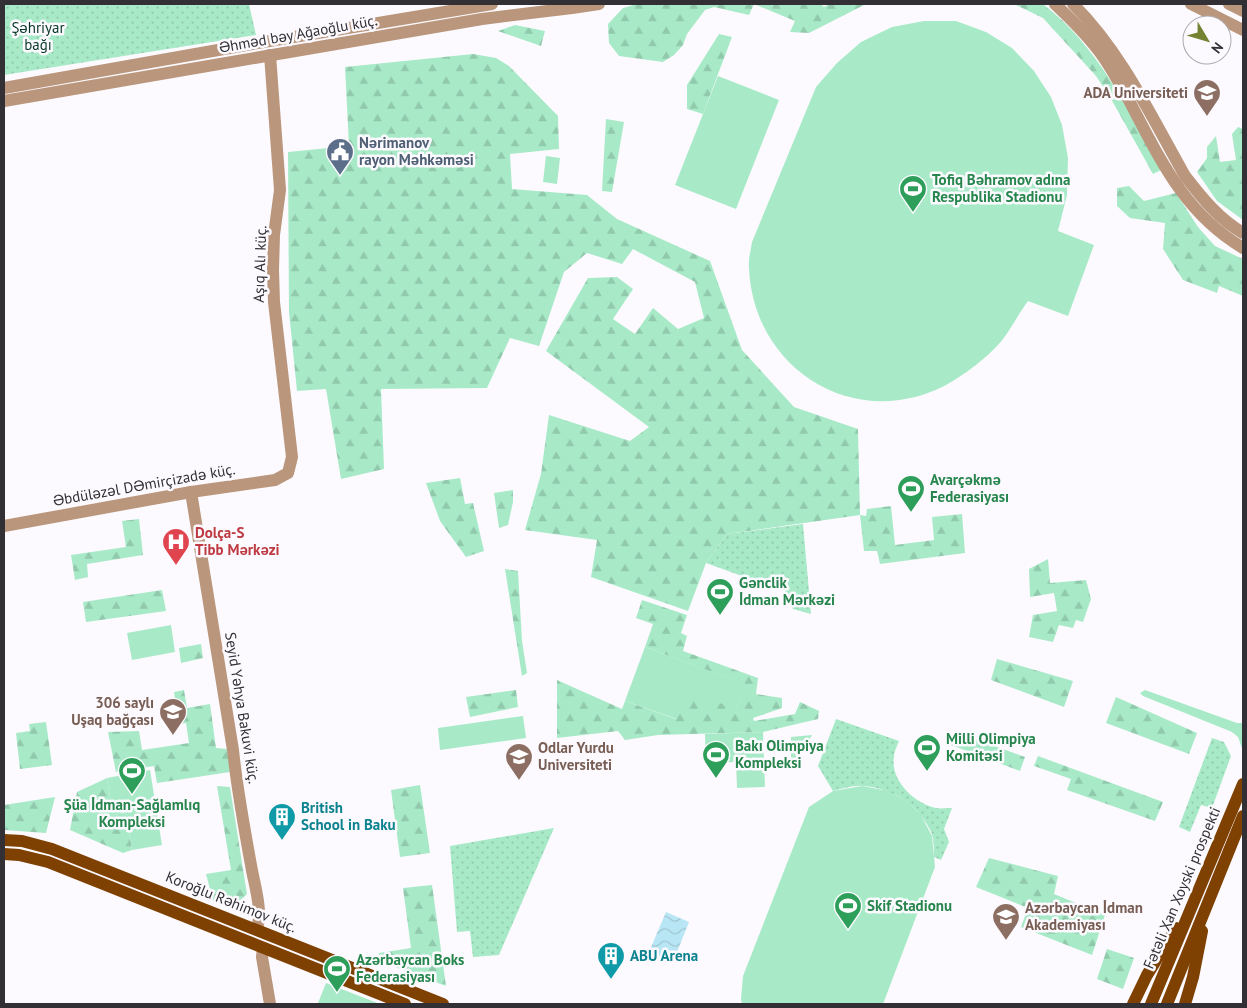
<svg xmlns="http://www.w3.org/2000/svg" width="1247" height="1008" font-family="'PT Sans',sans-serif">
  <defs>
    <pattern id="forest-firs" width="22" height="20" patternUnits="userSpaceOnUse" patternTransform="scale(1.25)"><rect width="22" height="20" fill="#a8eac8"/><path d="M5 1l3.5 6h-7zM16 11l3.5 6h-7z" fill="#91c9ac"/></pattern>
    <pattern id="park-dots" width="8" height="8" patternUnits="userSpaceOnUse" patternTransform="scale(1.25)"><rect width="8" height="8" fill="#a8eac8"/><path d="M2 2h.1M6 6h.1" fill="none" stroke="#91c9ac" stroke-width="1.8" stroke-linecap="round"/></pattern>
    <pattern id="water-waves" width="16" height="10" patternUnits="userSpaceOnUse" patternTransform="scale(1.25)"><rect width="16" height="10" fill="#b9e6f4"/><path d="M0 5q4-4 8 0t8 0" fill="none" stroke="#a0c6d2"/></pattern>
  </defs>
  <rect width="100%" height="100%" fill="#fcfafe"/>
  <g fill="#a8eac8">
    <path d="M924 21H956L986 32 1012 48 1034 71 1051 97 1062 125 1068 158 1067 195 1058 231 1094 245 1068 316 1028 301C1019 313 1012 327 1003 339 991 355 962 377 944 386 853 432 753 368 749 268 748 259 751 250 752 242L816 87 837 63 861 42 892 27Z"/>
    <path d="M718 76 779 100 736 209 675 185Z"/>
    <path d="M546 156 560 158 557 184 543 182Z"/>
    <path d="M171 625 175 652 132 660 127 633Z"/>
    <path d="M645 647 746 684 736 709 677 719 625 701Z"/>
    <path d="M1145 690 1237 723H1243V751L1238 737 1232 732 1143 696 1140 693Z"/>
    <path d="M523 716 526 738 440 750 438 728Z"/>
    <path d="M763 732 765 787 737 788 736 762 706 763 705 734Z"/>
    <path d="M812 735 791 771V737Z"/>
    <path d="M150 770 162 845 132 850 126 813 113 815 107 778Z"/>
    <path d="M862 786 889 791 908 802 921 815 932 836 935 867 883 1004H742L741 999 743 976 809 807 833 791Z"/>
    <path d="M326 983 380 1004H310L318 1003Z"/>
  </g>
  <g fill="url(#forest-firs)">
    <path d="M637 4H821L824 7 829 4H866L809 33 790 32 795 21 754 4 749 15 714 7 705 10 687 34 683 45 674 55 663 62 619 56 609 43 608 24 623 8Z"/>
    <path d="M1014 4H1043C1098 46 1128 111 1163 169L1153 174 1110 97 1096 76 1043 18Z"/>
    <path d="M515 25 545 31 541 46 498 31Z"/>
    <path d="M719 34 732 37 703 114 687 109V85Z"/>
    <path d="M473 54 496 58 509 66 558 116 559 149 510 154 512 189 587 195 617 219 710 261 742 350 794 407 858 429 860 515 866 516 867 509 891 506 895 545 934 540 932 517 962 514 965 553 880 564 877 551H864L860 515 727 534 706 563 688 611 591 577 597 540 525 530 541 474 549 415 630 441 649 427 546 351 588 278 617 277 633 289 613 319 635 334 653 308 678 329 704 318 695 282 633 249 622 264 587 253 564 272 539 346 510 338 487 388 381 389 384 469 341 479 326 389 297 391 289 312 288 152 349 146 345 67Z"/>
    <path d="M606 119 624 122 612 192 602 191Z"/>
    <path d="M1238 127 1243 129V220L1217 201 1197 172 1207 158V147L1216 136 1220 162 1236 160 1232 134Z"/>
    <path d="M1129 186 1144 201 1176 193 1198 227 1215 246 1243 259V296L1219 286 1217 293 1183 280 1163 249 1165 223 1130 218 1117 206V188Z"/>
    <path d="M460 478 465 504 473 503 484 551 466 557 440 521 426 483Z"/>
    <path d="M513 490V502L508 525 499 528 494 493Z"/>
    <path d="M139 519 143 555 87 564 88 577 75 580 71 555 126 547 122 521Z"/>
    <path d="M1048 559 1050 583 1086 580 1091 599 1083 622 1076 620 1073 628 1059 625 1053 642 1029 637 1033 615 1057 611 1054 593 1030 597 1029 569Z"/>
    <path d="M505 569 518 571 522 641 527 673 522 676Z"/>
    <path d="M162 590 166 611 86 622 83 602Z"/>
    <path d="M642 600 687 615 681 633 687 636 683 651 758 678 756 694 782 698V708L753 718 754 721 795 714 800 702 819 711 818 719 763 732 658 735 625 740 618 731 557 738V680L622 709 625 701 676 719 687 691 736 709 745 684 645 647 653 624 636 618Z"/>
    <path d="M201 644 203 658 181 663 179 648Z"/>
    <path d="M997 659 1073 681 1064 707 991 680Z"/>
    <path d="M184 690 187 708 210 704 216 748 227 749 230 772 157 783 154 766 116 772 108 732 139 731 142 750 189 743 186 723 168 726 166 713 177 711 174 692Z"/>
    <path d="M516 690 518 707 470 717 466 697Z"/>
    <path d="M1116 697 1197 733 1189 754 1106 723Z"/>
    <path d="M46 722 52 765 20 769 16 733 30 731 29 724Z"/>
    <path d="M956 732 1025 757 1020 771 951 745Z"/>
    <path d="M1038 756 1163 802 1155 821 1067 790 1071 779 1034 766Z"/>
    <path d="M107 778 113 815 126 813 132 850 123 853 70 830 77 792Z"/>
    <path d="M420 785 430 853 400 857 391 790Z"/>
    <path d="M217 786 230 787 247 894C236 906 227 905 213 901L206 874 231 870Z"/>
    <path d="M55 797 46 833 4 830V805Z"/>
    <path d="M989 858 1058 876 1054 894 1105 915 1092 955 1021 927 1028 908 976 887Z"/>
    <path d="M432 885 446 986 379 961V953L411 948 403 888Z"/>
    <path d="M1107 949 1134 958 1123 989 1097 979Z"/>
  </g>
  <g fill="url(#park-dots)">
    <path d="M4 4H249L256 35 4 75Z"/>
    <path d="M803 524 811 614 793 609 783 587 764 584 706 563 727 534Z"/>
    <path d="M836 719 899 741C897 746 894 752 894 757 890 780 914 803 936 808 941 809 947 808 952 808L944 829 949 842 941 860 934 857C934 850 934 841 932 834 920 806 894 788 863 786 854 785 842 789 833 791L818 766Z"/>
    <path d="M1212 738 1224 742 1231 756 1212 808 1201 805 1190 832 1179 827Z"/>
    <path d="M554 828 499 955 473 957 470 931 457 932 450 846Z"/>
  </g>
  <path fill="url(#water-waves)" d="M666 912 689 922 673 962 649 952Z"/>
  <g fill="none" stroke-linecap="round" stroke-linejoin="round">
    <g stroke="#ba967c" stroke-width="12">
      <path d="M191 492 233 750C237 789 244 827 251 865 254 884 263 910 257 929"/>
      <path d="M4 526 191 492 275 480 288 473 292 457 274 302 273 270 274 235 280 190 270 55"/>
      <path d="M263 948 262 957 270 1004"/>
    </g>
    <g stroke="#ba967c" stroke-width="12">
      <path d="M1055 4C1071 19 1086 34 1099 51 1109 64 1117 79 1125 93 1158 154 1181 211 1243 248"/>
      <path d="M1073 4C1122 53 1151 116 1185 176 1202 198 1219 219 1243 233"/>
      <path d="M1191 4 1243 30"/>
      <path d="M1229 4 1243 11"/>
      <path d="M4 88 252 44 492 4"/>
      <path d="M4 101 482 19 572 8 599 4"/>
    </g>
    <g stroke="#7e4102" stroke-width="12">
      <path d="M4 840 22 841 52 849 443 1004"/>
      <path d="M4 854 19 855 48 862 405 1004"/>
      <path d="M1133 1004 1147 975 1176 928"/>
      <path d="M1151 1004 1243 784"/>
      <path d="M1167 1004 1243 816"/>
      <path d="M1185 1004 1193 977 1202 931"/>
    </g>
  </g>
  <defs>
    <symbol id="university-pin" viewBox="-11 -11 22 30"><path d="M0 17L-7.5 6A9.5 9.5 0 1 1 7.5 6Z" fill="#8d6e63" stroke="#fcfafe"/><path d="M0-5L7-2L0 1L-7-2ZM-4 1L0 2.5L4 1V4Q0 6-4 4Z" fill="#fff"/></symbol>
    <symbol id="civic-pin" viewBox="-11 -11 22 30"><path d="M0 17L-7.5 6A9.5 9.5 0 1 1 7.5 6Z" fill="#5c6f8a" stroke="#fcfafe"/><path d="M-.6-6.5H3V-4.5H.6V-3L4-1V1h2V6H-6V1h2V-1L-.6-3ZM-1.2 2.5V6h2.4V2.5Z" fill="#fff"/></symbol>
    <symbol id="stadium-pin" viewBox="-11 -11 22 30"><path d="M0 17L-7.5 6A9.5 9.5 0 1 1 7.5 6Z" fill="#2e9e5b" stroke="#fcfafe"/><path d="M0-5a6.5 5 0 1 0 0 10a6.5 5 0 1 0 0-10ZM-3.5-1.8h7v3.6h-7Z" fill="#fff"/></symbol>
    <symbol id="hospital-pin" viewBox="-11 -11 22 30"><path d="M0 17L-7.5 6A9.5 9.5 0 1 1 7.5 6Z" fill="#e0444e" stroke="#fcfafe"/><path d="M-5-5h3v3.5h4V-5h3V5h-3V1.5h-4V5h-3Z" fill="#fff"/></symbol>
    <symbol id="school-pin" viewBox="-11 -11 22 30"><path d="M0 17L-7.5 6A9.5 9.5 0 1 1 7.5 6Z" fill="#8d6e63" stroke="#fcfafe"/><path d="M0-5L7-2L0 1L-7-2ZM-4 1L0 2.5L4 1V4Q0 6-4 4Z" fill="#fff"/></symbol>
    <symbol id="building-pin" viewBox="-11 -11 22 30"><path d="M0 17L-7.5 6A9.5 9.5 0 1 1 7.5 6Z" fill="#0f9aa8" stroke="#fcfafe"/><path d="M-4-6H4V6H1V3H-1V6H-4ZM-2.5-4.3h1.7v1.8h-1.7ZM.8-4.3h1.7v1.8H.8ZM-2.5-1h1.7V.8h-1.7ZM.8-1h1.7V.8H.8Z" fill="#fff"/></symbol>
  </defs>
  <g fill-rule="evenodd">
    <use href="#university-pin" x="1191" y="77" width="32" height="43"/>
    <use href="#civic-pin" x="324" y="136" width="32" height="43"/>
    <use href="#stadium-pin" x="897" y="173" width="32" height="43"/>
    <use href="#stadium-pin" x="895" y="473" width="32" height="43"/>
    <use href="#hospital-pin" x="160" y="526" width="32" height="43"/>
    <use href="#stadium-pin" x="704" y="576" width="32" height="43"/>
    <use href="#school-pin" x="157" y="696" width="32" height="43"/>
    <use href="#stadium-pin" x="911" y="732" width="32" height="43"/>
    <use href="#stadium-pin" x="700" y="739" width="32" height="43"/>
    <use href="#university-pin" x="503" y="741" width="32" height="43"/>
    <use href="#stadium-pin" x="116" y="755" width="32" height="43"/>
    <use href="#building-pin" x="266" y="801" width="32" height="43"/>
    <use href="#stadium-pin" x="832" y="890" width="32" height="43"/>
    <use href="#university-pin" x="990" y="901" width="32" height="43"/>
    <use href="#building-pin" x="595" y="940" width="32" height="43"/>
    <use href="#stadium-pin" x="321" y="953" width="32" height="43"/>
  </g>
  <g text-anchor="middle" stroke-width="5" stroke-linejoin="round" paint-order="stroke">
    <g font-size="15" fill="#063825" stroke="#fcfafe">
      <text x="38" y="33">Şəhriyar<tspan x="38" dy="17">bağı</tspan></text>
    </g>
    <g font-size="15" fill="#323034" stroke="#fcfafe">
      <text transform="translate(298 34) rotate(-10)" y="5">Əhməd bəy Ağaoğlu küç.</text>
      <text transform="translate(260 264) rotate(-88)" y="5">Aşıq Alı küç.</text>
      <text transform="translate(144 485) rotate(-10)" y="5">Əbdüləzəl DƏmirçizadə küç.</text>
      <text transform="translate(242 708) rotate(81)" y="5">Seyid Yəhya Bakuvi küç.</text>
      <text transform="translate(1182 888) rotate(-67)" y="5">Fətəli Xan Xoyski prospekti</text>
      <text transform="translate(231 902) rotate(22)" y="5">Koroğlu Rəhimov küç.</text>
    </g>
    <g font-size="15" font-weight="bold" fill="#785e54" stroke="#fcfafe" text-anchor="end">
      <text x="1188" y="98">ADA Universiteti</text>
      <text x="154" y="708">306 saylı<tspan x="154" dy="17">Uşaq bağçası</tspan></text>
      <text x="538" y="753" text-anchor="start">Odlar Yurdu<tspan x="538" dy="17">Universiteti</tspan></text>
      <text x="1025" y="913" text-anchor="start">Azərbaycan İdman<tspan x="1025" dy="17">Akademiyası</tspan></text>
    </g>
    <g font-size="15" font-weight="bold" fill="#4e5e75" stroke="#fcfafe" text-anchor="start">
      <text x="359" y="148">Nərimanov<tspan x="359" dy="17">rayon Məhkəməsi</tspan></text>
    </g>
    <g font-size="15" font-weight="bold" fill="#27864d" stroke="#fcfafe" text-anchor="start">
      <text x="932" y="185">Tofiq Bəhramov adına<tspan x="932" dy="17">Respublika Stadionu</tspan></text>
      <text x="930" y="485">Avarçəkmə<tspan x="930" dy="17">Federasiyası</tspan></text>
      <text x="739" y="588">Gənclik<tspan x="739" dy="17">İdman Mərkəzi</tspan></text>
      <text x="946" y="744">Milli Olimpiya<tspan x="946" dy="17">Komitəsi</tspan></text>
      <text x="735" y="751">Bakı Olimpiya<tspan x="735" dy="17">Kompleksi</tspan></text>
      <text x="132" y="810" text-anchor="middle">Şüa İdman-Sağlamlıq<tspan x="132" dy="17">Kompleksi</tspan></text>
      <text x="867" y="911">Skif Stadionu</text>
      <text x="356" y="965">Azərbaycan Boks<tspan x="356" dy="17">Federasiyası</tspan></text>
    </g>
    <g font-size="15" font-weight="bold" fill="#be3a42" stroke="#fcfafe" text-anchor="start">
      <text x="195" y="538">Dolça-S<tspan x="195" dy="17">Tibb Mərkəzi</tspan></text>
    </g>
    <g font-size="15" font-weight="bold" fill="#0d838f" stroke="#fcfafe" text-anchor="start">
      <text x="301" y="813">British<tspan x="301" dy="17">School in Baku</tspan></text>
      <text x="630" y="961">ABU Arena</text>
    </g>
  </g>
  <rect width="1247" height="1008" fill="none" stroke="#323034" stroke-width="10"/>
  <g transform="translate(1207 40) rotate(128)"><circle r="24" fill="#fcfafe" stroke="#aba9ad"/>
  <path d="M0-4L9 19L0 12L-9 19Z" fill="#738332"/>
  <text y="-8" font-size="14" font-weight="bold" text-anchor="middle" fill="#323034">N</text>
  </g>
</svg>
